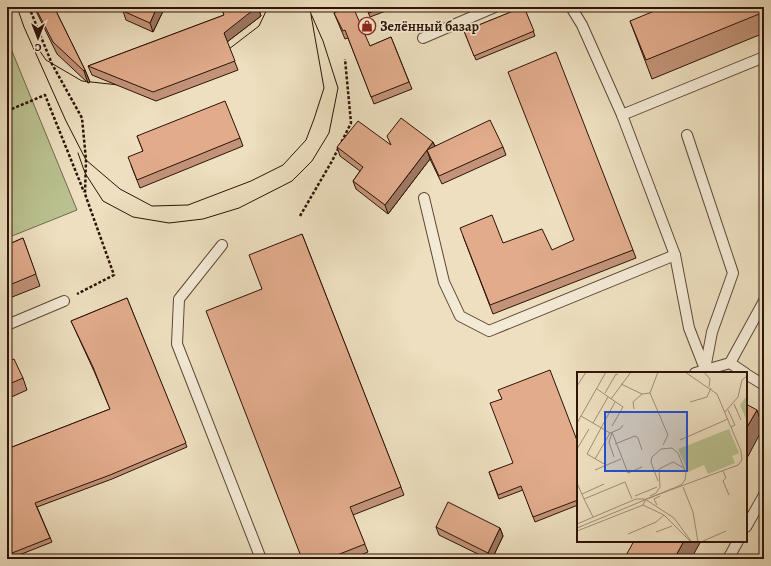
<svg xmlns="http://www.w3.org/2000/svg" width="771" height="566" font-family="Alegreya,serif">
  <rect width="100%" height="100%" fill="#eddfbf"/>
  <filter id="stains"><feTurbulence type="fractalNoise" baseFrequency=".005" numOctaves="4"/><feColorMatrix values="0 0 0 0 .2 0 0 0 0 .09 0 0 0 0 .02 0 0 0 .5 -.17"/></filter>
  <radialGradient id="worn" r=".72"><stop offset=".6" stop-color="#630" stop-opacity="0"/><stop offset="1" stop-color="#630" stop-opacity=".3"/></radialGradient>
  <path fill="#bac190" stroke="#746a4c" d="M7 39 77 210 7 238Z"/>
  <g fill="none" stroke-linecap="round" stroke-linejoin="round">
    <defs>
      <g id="service">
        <path d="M571 7 582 25 622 115 675 255 689 328 705 369"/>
        <path d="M423 38 495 7"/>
        <path d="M622 115 764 57"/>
        <path d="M687 135 733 273 712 332 705 369"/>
        <path d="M424 198 444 282 460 316 489 331 675 255"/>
        <path d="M222 245 179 299 177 344 261 559"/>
        <path d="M7 325 64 301"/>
        <path d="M730 363 764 301"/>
        <path d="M695 373 730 363 745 373"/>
        <path d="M746 374 764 385"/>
        <path d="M746 527 764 495"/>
        <path d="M728 559 738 541"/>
      </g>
    </defs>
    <use href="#service" stroke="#5e4635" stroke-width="12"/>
    <g stroke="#2e1307" stroke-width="2.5" stroke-dasharray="3 2" stroke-linecap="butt">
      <path d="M29 7 52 64 82 118 86 160 85 194 114 275 77 294"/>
      <path d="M7 111 45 95 84 192"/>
      <path d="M300 216 332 161 351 123 345 59"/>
    </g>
    <use href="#service" stroke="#f3ead5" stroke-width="10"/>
    <g stroke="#2e1307" stroke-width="1">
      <path d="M17 7 24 27 66 121 86 160 120 189 152 206 188 205 251 181 283 165 306 140 314 119 324 88 311 15"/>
      <path d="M37 47 46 60 82 81 128 86"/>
      <path d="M220 52 229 49 259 26 268 7"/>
      <path d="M78 153 85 173 103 201 133 217 169 223 203 219 239 208 292 181 312 161 329 133 338 88 323 41 308 7"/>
    </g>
  </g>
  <g fill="#c29378" stroke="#2e1307">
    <path d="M34 7H54L85 70 90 82 88 83 57 54Z"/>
    <path d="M116 7H165L153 32 126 20 123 11 116 8Z"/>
    <path d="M221 7H258L261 16 227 42 238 70 156 101 92 75 88 66 224 15Z"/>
    <path d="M366 7H396L370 17Z"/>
    <path d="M524 7 535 36 476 60 464 31Z"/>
    <path d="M764 7V33L652 79 630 21Z"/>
    <path d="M334 13 370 46 391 37 412 89 374 104 348 38 345 39Z"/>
    <path d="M137 136 240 138 243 146 140 188 131 165 143 151Z"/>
    <path d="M433 142 435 146 503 147 506 155 442 184 430 159 388 214 356 189 353 181 360 171 340 156 337 147 390 145Z"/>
    <path d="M302 234 404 495 353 515 368 552 351 559H302L262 289Z"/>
    <path d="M463 236 503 243 552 250H633L636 258 493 314Z"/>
    <path d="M23 238 40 286 7 299V245Z"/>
    <path d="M127 298 187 447 112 479 37 507 52 542 9 559H7V449L110 409 94 371 71 321Z"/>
    <path d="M7 362 23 378 27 390 7 399Z"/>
    <path d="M578 443V505L535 522 523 490 499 499 489 472Z"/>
    <path d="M436 527 500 528 503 536 492 559H488L439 535Z"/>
  </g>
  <g fill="#9e7862" stroke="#2e1307">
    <path d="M157 7H165L153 32 150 23Z"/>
    <path d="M254 7H258L261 16 227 42 224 33Z"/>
    <path d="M85 70 90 82 88 83 84 71Z"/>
    <path d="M433 142 436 150H427Z"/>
    <path d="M427 150 430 159 388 214 385 205Z"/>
    <path d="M757 410 763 428 746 460V429Z"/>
    <path d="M500 528 503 536 492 559H491L488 553Z"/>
    <path d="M684 541H701L691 559H674Z"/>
  </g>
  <g fill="#e1ab8c" stroke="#2e1307">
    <path d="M35 7H54L85 70 84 71 53 42Z"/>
    <path d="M125 7H157L150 23 123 11Z"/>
    <path d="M221 7H257L224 33 235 61 153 92 88 66 224 15Z"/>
    <path d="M336 7H353L370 46 391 37 409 82 371 97 345 30 343 31 334 13 338 11Z"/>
    <path d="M366 7H384L369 13Z"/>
    <path d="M523 7H524L534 31 474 56 464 31Z"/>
    <path d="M664 7H764V12L646 60 630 21Z"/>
    <path d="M556 52 633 250 490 305 460 228 492 215 503 243 542 229 552 250 574 240 508 72Z"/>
    <path d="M225 101 240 138 137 180 128 157 143 151 137 136Z"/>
    <path d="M401 118 433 142 427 150 490 120 503 147 439 176 427 150 385 205 353 181 363 167 337 147 358 121 391 145 387 136Z"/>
    <path d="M302 234 401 487 350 507 365 544 327 559H302L206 311 262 289 249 255Z"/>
    <path d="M23 238 36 274 7 286V245Z"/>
    <path d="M127 298 186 443 110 475 35 503 50 538 7 555V449L110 409 93 367 71 321Z"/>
    <path d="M14 359 23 378 7 385V362Z"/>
    <path d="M550 370 578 443V500L533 517 521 486 498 495 489 472 513 463 490 403 502 399 498 390Z"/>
    <path d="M746 404 757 410 746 429Z"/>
    <path d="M448 502 500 528 488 553 436 527Z"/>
    <path d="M634 541H684L674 559H624Z"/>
  </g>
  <defs>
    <symbol id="shop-ring" viewBox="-11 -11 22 22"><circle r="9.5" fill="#f3ead5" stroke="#8f2418" stroke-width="1.5"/><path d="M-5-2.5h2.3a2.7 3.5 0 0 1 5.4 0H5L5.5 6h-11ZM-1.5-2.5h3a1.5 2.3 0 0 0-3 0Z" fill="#8f2418"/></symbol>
  </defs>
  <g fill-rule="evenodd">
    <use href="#shop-ring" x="357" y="16" width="20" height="20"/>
  </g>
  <g text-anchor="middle" stroke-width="3.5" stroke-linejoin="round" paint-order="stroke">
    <g font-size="14" font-weight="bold" fill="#2e1307" stroke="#f3ead5" text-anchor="start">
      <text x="380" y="31">Зелённый базар</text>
    </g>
  </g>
  <g transform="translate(577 372)">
    <rect width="170" height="170" fill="#eddfbf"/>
    <path d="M169 25 170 26 169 47 163 33ZM152 57 162 81 155 84 158 91 131 102 127 93 111 100 101 77Z" fill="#bac190"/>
    <path fill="none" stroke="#a18d75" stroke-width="1" d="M81 0 73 21 91 63 86 73M127 0 133 7 132 15M44 12 65 22 73 21M0 14 9 0M20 17 46 35 35 54M28 21 39 2 41 3M34 27 54 0M113 30 130 25 134 16M157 32 164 48M57 37 56 30 65 22M151 38 158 53 154 55M148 40 161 25 165 8 170 4M4 44 33 61 43 57 46 53M0 51 29 0M16 51 31 25M35 60 51 101 65 95M35 61 32 70 37 85M103 68 151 47M38 72 58 64 61 66 65 78M0 77 12 57M18 87 33 61M29 93 10 82 38 30M18 98 44 87M146 99 149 106 146 109 152 123M0 111 7 127 48 110 55 127M106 115 116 140 121 170M5 122 27 112M58 124 80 115M73 124 79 121 83 115 82 97 96 90 107 96M7 127 16 145M66 133 69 127 161 93 165 88 164 79 140 22 108 0M80 133 77 127 83 124M0 152 59 127H68L97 146 114 169M0 156 104 113 108 108 109 101 101 81 95 76 84 77 75 85 74 90 81 109M0 159 66 133 87 143 113 169M79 160 95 154M51 162 79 150 87 143M124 170 149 159"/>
    <path fill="#1d4ed8" fill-opacity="0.15" stroke="#1d4ed8" stroke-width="2" d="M28 40H110V99H28Z"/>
    <rect width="170" height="170" fill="none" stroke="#2e1307" stroke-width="2"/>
  </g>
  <rect width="771" height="566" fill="none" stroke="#eddfbf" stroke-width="24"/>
  <rect x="8" y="8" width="755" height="550" fill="none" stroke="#2e1307" stroke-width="2"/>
  <rect x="12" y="12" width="747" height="542" fill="none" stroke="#2e1307"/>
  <g transform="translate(38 38) rotate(180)" stroke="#f3ead5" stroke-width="3" paint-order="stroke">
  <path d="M0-3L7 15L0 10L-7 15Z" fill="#2e1307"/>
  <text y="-6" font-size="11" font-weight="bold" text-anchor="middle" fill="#2e1307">С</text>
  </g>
  <rect width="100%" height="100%" filter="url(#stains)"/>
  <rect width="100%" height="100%" fill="url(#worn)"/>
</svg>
